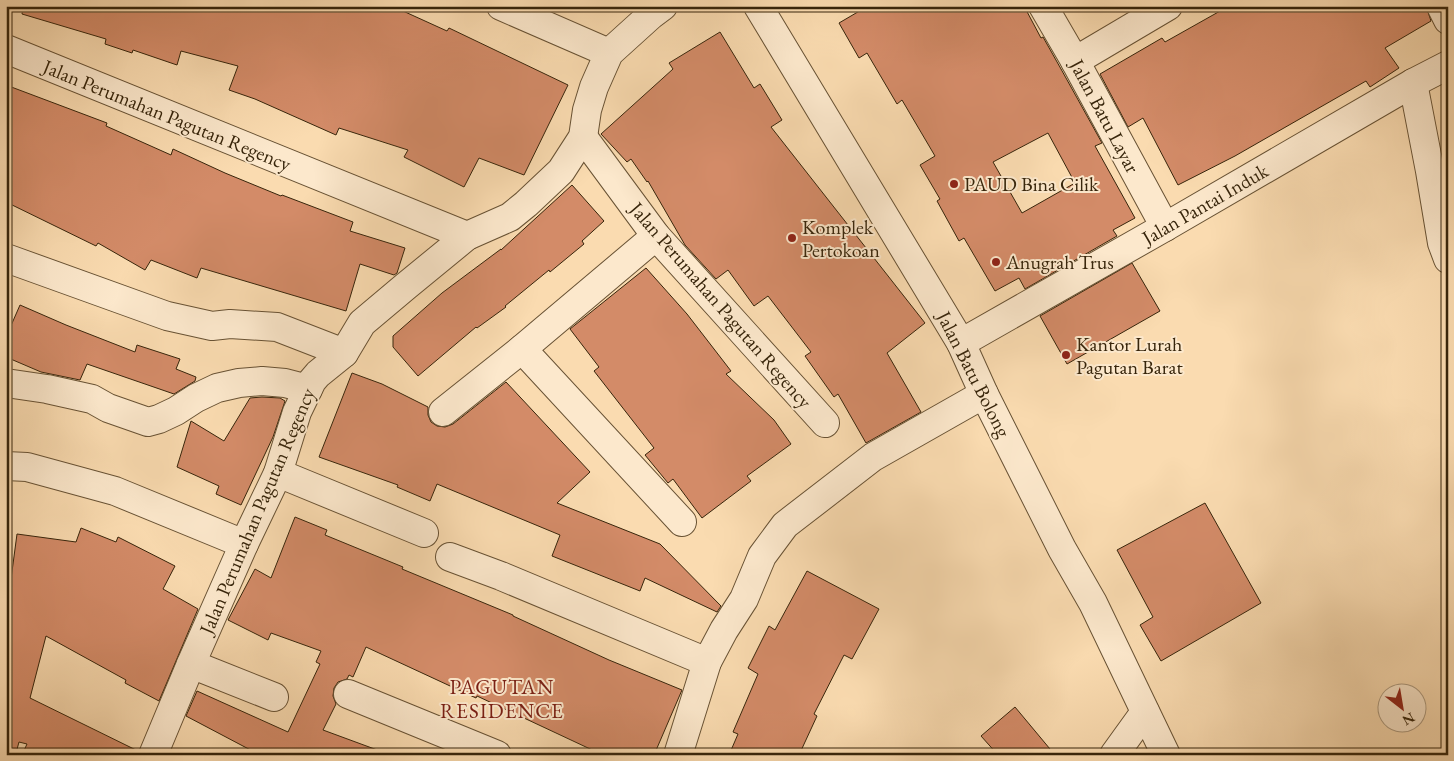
<svg xmlns="http://www.w3.org/2000/svg" width="1454" height="761" font-family="'EB Garamond',serif">
  <rect width="100%" height="100%" fill="#fadbb0"/>
  <filter id="stains"><feTurbulence type="fractalNoise" baseFrequency=".004" numOctaves="4"/><feColorMatrix values="0 0 0 0 .2 0 0 0 0 .09 0 0 0 0 .02 0 0 0 .5 -.17"/></filter>
  <radialGradient id="worn" r=".72"><stop offset=".6" stop-color="#630" stop-opacity="0"/><stop offset="1" stop-color="#630" stop-opacity=".3"/></radialGradient>
  <g fill="#d38b68" stroke="#37250b" fill-rule="evenodd">
    <path d="M23 6H392L447 31 449 28 568 85 524 175 479 158 464 187 404 157 408 150 339 128 336 135 255 99 229 90 238 66 181 51 177 65 133 50 132 53 105 44 106 39 22 14Z"/>
    <path d="M868 6H1024L1041 38 1043 37 1061 69 1102 143 1095 146 1135 218 1113 230 1117 236 1025 289 1019 278 995 291 964 238 959 241 937 201 940 199 920 165 935 156 902 100 897 104 867 53 859 58 839 23ZM1048 133 1075 183 1022 213 993 162Z"/>
    <path d="M1229 6H1426L1431 21 1385 48 1399 68 1370 87 1366 81 1235 156 1178 185 1143 118 1128 127 1100 74 1162 38 1165 42Z"/>
    <path d="M720 32 754 88 760 84 782 120 771 127 925 323 887 353 921 412 866 443 838 394 834 397 805 356 811 352 768 296 754 306 728 270 716 279 685 245 648 181 647 182 631 159 627 162 601 134 673 69 669 63Z"/>
    <path d="M6 85 107 123 106 126 171 155 173 149 225 173 281 196 282 195 353 222 350 231 405 248 397 273 394 275 360 264 346 311 201 268 197 278 151 260 145 270 98 243 96 246 6 202Z"/>
    <path d="M572 185 604 221 582 241 584 244 550 272 549 270 505 306 506 307 477 328 476 327 418 376 393 347V336L442 293 501 249V250Z"/>
    <path d="M1132 263 1160 311 1067 364 1040 316Z"/>
    <path d="M646 268 687 314 731 371 726 374 774 420 791 444 747 476 751 481 702 518 673 479 668 483 645 455 654 448 594 371 599 367 570 329Z"/>
    <path d="M20 305 66 325 135 352 137 345 180 359 176 369 196 377 195 381 174 394 87 364 80 380 41 372 6 357V337Z"/>
    <path d="M352 373 382 384 428 407V415L431 422 437 426 445 427 453 424 506 382 590 472 557 503 660 544 721 606 717 612 645 578 640 591 552 556 560 535 437 484 430 501 397 487 398 485 319 457Z"/>
    <path d="M262 397 280 398 285 401 273 437 241 505 216 494 219 486 177 467 191 421 224 441 250 398Z"/>
    <path d="M1205 503 1261 603 1161 661 1140 625 1153 617 1117 550Z"/>
    <path d="M295 517 327 530 325 535 403 567 402 569 513 615V616L609 660 682 690 654 755H603L477 696 476 698 366 647 353 677 349 675 347 679 338 682 334 688 333 696 336 704 323 730 380 751 379 755H260L186 716 197 691 288 732 320 664 316 662 321 651 271 633 268 640 228 620 255 569 271 578Z"/>
    <path d="M81 528 116 542 118 537 175 566 163 589 198 609 159 701 125 683 126 680 46 636 30 698 138 751V755H22L27 744 19 742 16 753 6 751V595L11 579 17 534 76 542Z"/>
    <path d="M807 571 879 609 852 659 844 655 814 714 817 716 799 755H729L738 734 733 732 758 674 748 668 769 626 775 630Z"/>
    <path d="M1015 707 1055 755H998L981 736Z"/>
  </g>
  <g fill="none" stroke-linecap="round" stroke-linejoin="round">
    <defs>
      <g id="minor">
        <path d="M501 6 609 53"/>
        <path d="M758 6 961 343 984 394 1062 549 1093 603 1166 755"/>
        <path d="M1043 6 1075 61 1165 227"/>
        <path d="M1441 6 1448 20"/>
        <path d="M6 49 467 236"/>
        <path d="M1075 61 1168 6"/>
        <path d="M1413 83 1430 171 1442 243 1448 259"/>
        <path d="M583 137 656 236 825 423"/>
        <path d="M6 258 167 316 212 326 230 324 277 327 344 353"/>
        <path d="M961 343 1165 227 1413 83 1448 65"/>
        <path d="M522 349 682 522"/>
        <path d="M6 383 47 389 92 399 108 408 148 422 159 419 176 411 196 398 217 388 239 383 262 381 285 383 308 389"/>
        <path d="M443 412 522 349 656 236"/>
        <path d="M6 466 27 467 115 491 244 544"/>
        <path d="M278 473 424 533"/>
        <path d="M450 557 501 576 707 662"/>
        <path d="M191 664 274 697"/>
        <path d="M348 694C398 714 447 735 497 755"/>
        <path d="M153 755 191 664 244 544 278 473 297 412 312 381 318 374 344 353 362 323 406 286 467 236 510 217 526 204 561 171 583 137 587 110 594 87 609 53 651 15 663 6"/>
        <path d="M678 755 707 662 724 630 744 599 762 556 785 525 873 457 984 394"/>
        <path d="M1114 755 1145 712"/>
      </g>
    </defs>
    <use href="#minor" stroke="#685234" stroke-width="30"/>
    <use href="#minor" stroke="#fce8cc" stroke-width="28"/>
  </g>
  <g fill="#8f2418" stroke="#fce8cc" stroke-width="2">
    <circle cx="954" cy="184" r="5"/>
    <circle cx="792" cy="238" r="5"/>
    <circle cx="996" cy="262" r="5"/>
    <circle cx="1066" cy="355" r="5"/>
  </g>
  <g text-anchor="middle" stroke-width="4" stroke-linejoin="round" paint-order="stroke">
    <g font-size="20" fill="#37250b" stroke="#fce8cc">
      <text transform="translate(167 115) rotate(22)" y="7">Jalan Perumahan Pagutan Regency</text>
      <text transform="translate(1105 116) rotate(62)" y="7">Jalan Batu Layar</text>
      <text transform="translate(1205 204) rotate(-30)" y="7">Jalan Pantai Induk</text>
      <text transform="translate(721 305) rotate(49)" y="7">Jalan Perumahan Pagutan Regency</text>
      <text transform="translate(974 374) rotate(63)" y="7">Jalan Batu Bolong</text>
      <text transform="translate(257 511) rotate(-67)" y="7">Jalan Perumahan Pagutan Regency</text>
    </g>
    <g font-size="20" fill="#37250b" stroke="#fce8cc" text-anchor="start">
      <text x="964" y="191">PAUD Bina Cilik</text>
      <text x="802" y="234">Komplek<tspan x="802" dy="23">Pertokoan</tspan></text>
      <text x="1006" y="269">Anugrah Trus</text>
      <text x="1076" y="351">Kantor Lurah<tspan x="1076" dy="23">Pagutan Barat</tspan></text>
    </g>
    <g font-size="21" letter-spacing="1" fill="#7a1f14" stroke="#fce8cc">
      <text x="502" y="694">PAGUTAN<tspan x="502" dy="24">RESIDENCE</tspan></text>
    </g>
  </g>
  <rect width="1454" height="761" fill="none" stroke="#fadbb0" stroke-width="25"/>
  <rect x="8" y="8" width="1439" height="746" fill="none" stroke="#37250b" stroke-width="2.5"/>
  <rect x="12" y="12" width="1429" height="736" fill="none" stroke="#37250b"/>
  <g transform="translate(1402 708) rotate(149)"><circle r="24" fill="#fce8cc" stroke="#ad9a7f"/>
  <path d="M0-4L9 19L0 12L-9 19Z" fill="#8f2418"/>
  <text y="-8" font-size="14" font-weight="bold" text-anchor="middle" fill="#37250b">N</text>
  </g>
  <rect width="100%" height="100%" filter="url(#stains)"/>
  <rect width="100%" height="100%" fill="url(#worn)"/>
</svg>
